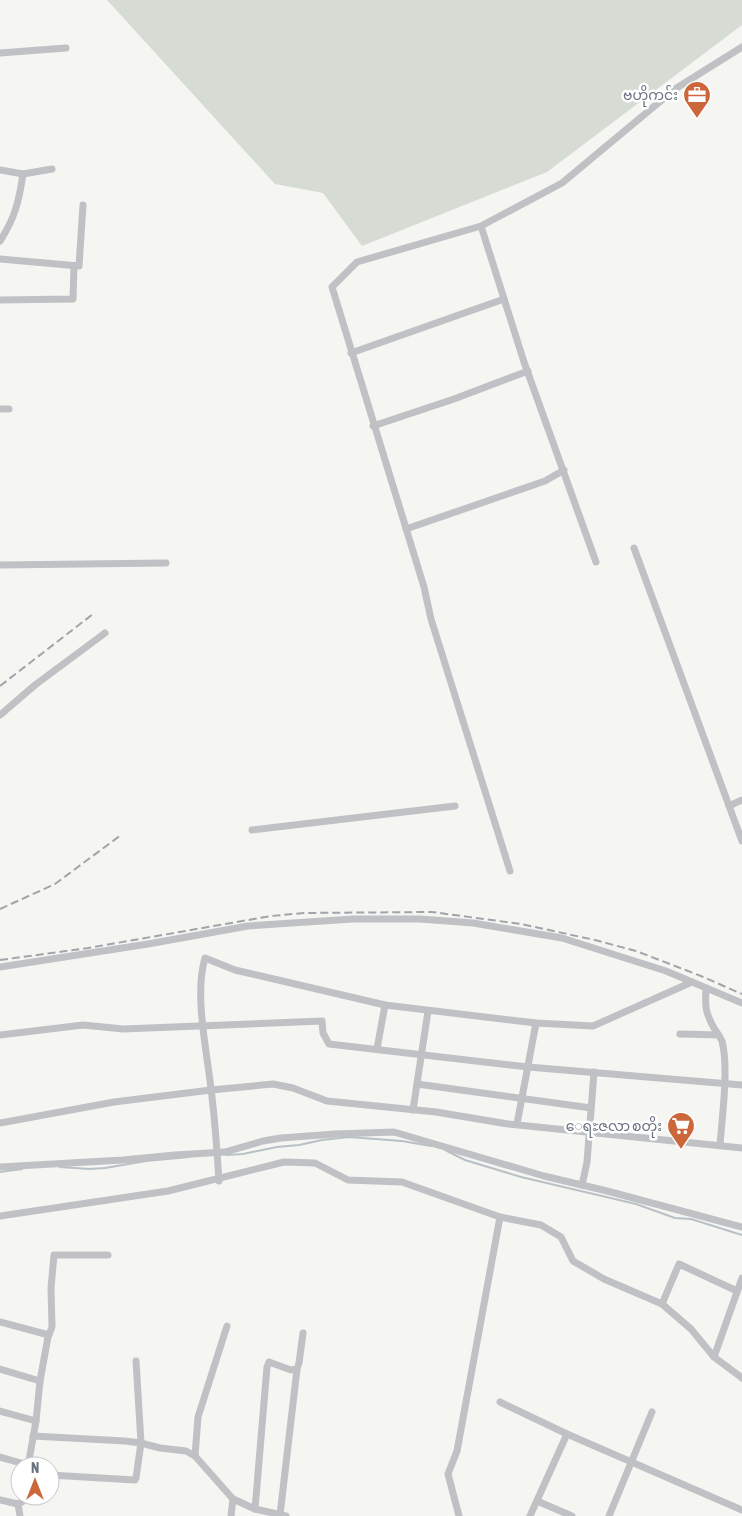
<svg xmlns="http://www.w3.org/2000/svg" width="742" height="1516" font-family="'Asap Condensed','Noto Sans Myanmar',sans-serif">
  <rect width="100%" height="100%" fill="#f5f5f2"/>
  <path fill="#d6dbd4" d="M107 0H742V25L547 172 362 246 323 193 275 184Z"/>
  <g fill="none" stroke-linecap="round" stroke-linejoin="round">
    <g stroke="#b8c1c5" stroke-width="2">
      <path d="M445 1150 465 1160 521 1177 636 1204 675 1218 691 1219 742 1235"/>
      <path d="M226 1155 243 1154 277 1147 299 1145 322 1140 349 1137 402 1141 431 1146"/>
      <path d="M60 1167 89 1169 105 1168 146 1161 189 1157"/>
      <path d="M0 1172 22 1169"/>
    </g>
    <g stroke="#bfc1c5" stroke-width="7">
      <path d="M0 53 66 48"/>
      <path d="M0 170 23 174 52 169"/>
      <path d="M481 226 524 362 596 562"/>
      <path d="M0 241C15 218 19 201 23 174"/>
      <path d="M0 259 79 266 83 205"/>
      <path d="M0 300 73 299 74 266"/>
      <path d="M351 353 504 299"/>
      <path d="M0 409H9"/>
      <path d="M373 426 454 399 528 371"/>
      <path d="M406 529 545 481 564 470"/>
      <path d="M634 548 742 841"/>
      <path d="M0 565 166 563"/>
      <path d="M0 715 35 685 105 633"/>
      <path d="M729 806 742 800"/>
      <path d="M252 830 455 806"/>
      <path d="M510 871 431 619 424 587 332 287 357 262 481 226 562 183 675 89 742 47"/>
      <path d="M0 967 148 944 248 926 353 919H420L473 923 562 938 666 971 742 1003"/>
      <path d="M706 988C705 1006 705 1012 714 1028 717 1032 720 1037 722 1041 729 1068 722 1117 720 1145"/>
      <path d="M680 1034 718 1035"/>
      <path d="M0 1035 83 1025 123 1029 322 1021 323 1033 329 1044 528 1067 742 1085"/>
      <path d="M377 1049 385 1005"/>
      <path d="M417 1084 591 1108"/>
      <path d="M413 1110 428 1011"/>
      <path d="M0 1123 114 1102 211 1090 273 1084 293 1088 327 1101 436 1112 508 1124 742 1148"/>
      <path d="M517 1124 536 1023"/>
      <path d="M0 1167 123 1160 175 1155 225 1152 263 1141 281 1138 335 1134 394 1132 544 1176 607 1191 742 1227"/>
      <path d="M219 1181C217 1150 215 1119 211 1089 207 1051 194 995 205 958L235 970 385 1005 536 1023 593 1026 692 982"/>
      <path d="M582 1185 587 1162 594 1072"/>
      <path d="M0 1216 168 1191 284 1162 315 1163 348 1180 402 1182 500 1217 541 1225 561 1237 573 1261 604 1279 662 1304 691 1329 714 1357 742 1378"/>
      <path d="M662 1304 679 1264 737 1291"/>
      <path d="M0 1322 49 1335"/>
      <path d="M714 1357 742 1278"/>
      <path d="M0 1369 40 1381"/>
      <path d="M500 1402 567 1434 742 1510"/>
      <path d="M0 1411 36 1421"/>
      <path d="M33 1436 125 1441 141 1443 160 1448 186 1451 195 1456 233 1499 255 1509 286 1516"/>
      <path d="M195 1456 198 1417 227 1326"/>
      <path d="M0 1457 28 1465"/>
      <path d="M28 1466 36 1421 40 1381 48 1337 52 1327 51 1288 54 1255H108"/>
      <path d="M50 1475 135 1480 136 1478 141 1443 136 1361"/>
      <path d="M0 1500 18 1504"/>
      <path d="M537 1501 572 1516"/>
      <path d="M255 1509 267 1367 269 1362 291 1370 297 1369 299 1363 303 1333"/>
      <path d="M280 1515 297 1369"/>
      <path d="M20 1516 18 1504 22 1502 23 1496"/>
      <path d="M231 1516 233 1499"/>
      <path d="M459 1516 448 1474 457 1451 500 1217"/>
      <path d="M530 1516 567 1434"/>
      <path d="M609 1516 652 1412"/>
    </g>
    <g stroke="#a0a5aa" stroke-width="2" stroke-dasharray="8 4" stroke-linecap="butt">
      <path d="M0 686 93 614"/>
      <path d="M0 909 55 884 121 835"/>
      <path d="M0 960 88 948 271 916 304 913 432 912 521 924 595 940 636 951 701 976 742 994"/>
    </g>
  </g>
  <defs>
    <symbol id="office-pin" viewBox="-11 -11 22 30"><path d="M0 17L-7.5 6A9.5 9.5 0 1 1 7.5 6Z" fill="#cc673b" stroke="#fff"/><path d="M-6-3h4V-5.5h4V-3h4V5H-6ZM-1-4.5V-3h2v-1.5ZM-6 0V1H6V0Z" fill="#fff"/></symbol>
    <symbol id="supermarket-pin" viewBox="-11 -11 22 30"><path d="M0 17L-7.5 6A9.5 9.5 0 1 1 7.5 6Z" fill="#cc673b" stroke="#fff"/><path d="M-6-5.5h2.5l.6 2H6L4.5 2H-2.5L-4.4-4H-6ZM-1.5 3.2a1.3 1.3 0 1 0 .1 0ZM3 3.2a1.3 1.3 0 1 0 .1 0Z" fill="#fff"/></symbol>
  </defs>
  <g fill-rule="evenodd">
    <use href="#office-pin" x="681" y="79" width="32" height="43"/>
    <use href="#supermarket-pin" x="665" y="1110" width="32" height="43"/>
  </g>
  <g text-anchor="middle" stroke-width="5" stroke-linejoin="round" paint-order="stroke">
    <g font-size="14" fill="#68737f" stroke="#fff" text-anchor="end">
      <text x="678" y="100">ဗဟိုကင်း</text>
      <text x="662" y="1131">ေရႊဇလာ စတိုး</text>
    </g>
  </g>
  <g transform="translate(35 1481)"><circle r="24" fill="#ffffff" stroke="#c3c7cc"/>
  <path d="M0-4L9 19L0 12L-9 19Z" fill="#cc673b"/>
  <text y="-8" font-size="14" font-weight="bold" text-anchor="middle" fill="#68737f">N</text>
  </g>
</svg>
